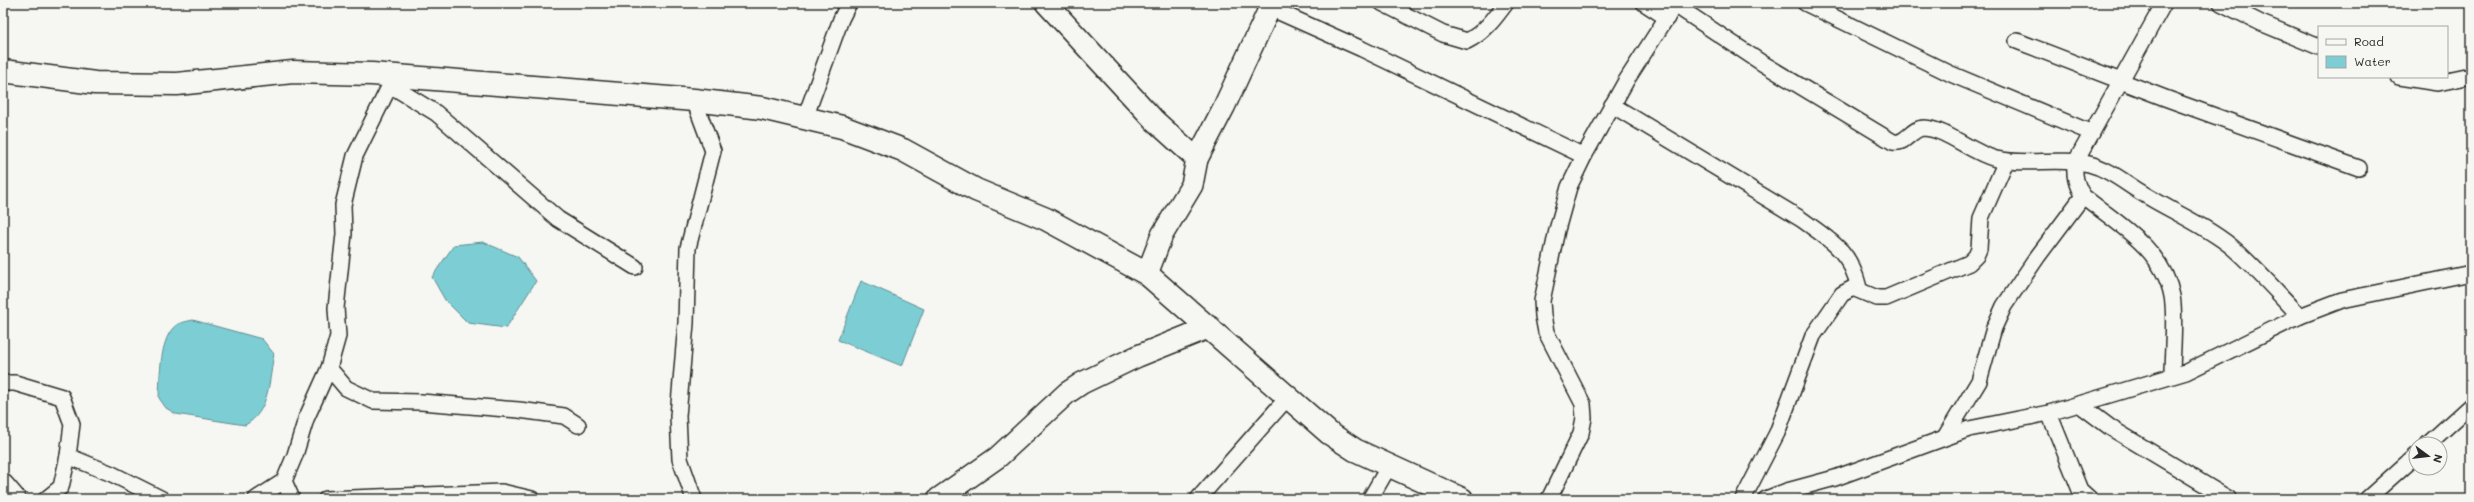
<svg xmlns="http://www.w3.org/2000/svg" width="2474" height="502" font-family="Mali,sans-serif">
  <rect width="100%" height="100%" fill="#f6f6f2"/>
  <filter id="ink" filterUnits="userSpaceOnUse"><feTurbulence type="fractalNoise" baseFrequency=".025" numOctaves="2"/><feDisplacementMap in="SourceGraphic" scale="8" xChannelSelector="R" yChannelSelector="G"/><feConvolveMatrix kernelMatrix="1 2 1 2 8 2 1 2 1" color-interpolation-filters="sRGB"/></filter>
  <g filter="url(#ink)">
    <g fill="#7dced4" stroke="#5c8d90">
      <path d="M483 242 518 257 536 281 506 328 468 323 445 300 432 277 454 245Z"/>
      <path d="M861 281 924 309 902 366 838 340Z"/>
      <path d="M193 320 262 339 274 354C269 379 270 412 245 425L176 414 166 408 159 398C160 378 159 335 178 324 182 322 189 321 193 320Z"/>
    </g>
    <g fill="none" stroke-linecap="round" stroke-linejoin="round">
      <defs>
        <g id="street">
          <path d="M1382 3 1443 34 1467 41C1484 33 1495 18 1506 3"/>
          <path d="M1644 3 1667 18"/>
          <path d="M1805 3 1951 74 2092 133"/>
          <path d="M2164 3 2075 163C2074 176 2076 185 2083 196 2118 224 2163 249 2172 296 2176 317 2172 352 2172 375"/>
          <path d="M2221 3 2261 23 2319 47"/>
          <path d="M1675 5 1762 63 1893 142C1906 145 1911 128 1924 128 1947 129 1971 153 1996 159 2026 166 2059 157 2089 164 2109 169 2124 182 2142 193 2171 211 2205 225 2232 247 2256 268 2278 293 2300 316"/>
          <path d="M1270 8 1362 49 1584 156"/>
          <path d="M2017 41 2165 98 2359 168"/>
          <path d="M2399 77 2438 83 2471 76"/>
          <path d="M390 85 436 113 558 219 635 267"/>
          <path d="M694 100 713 151 688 248 686 323 678 416 680 459 694 499"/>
          <path d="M1612 105 1801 219C1831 241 1850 250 1859 288"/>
          <path d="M805 118 841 19 849 3"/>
          <path d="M329 368 346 388 373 401 421 402 519 410 564 416 578 425"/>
          <path d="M3 383H15L62 397 72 424 68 456 61 487 46 499"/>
          <path d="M2079 404 2111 428 2229 499"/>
          <path d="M2049 413 2080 490 2090 499"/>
          <path d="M1945 437 1979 381 1994 328 2004 306 2038 256 2083 196"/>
          <path d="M2428 444 2471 405"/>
          <path d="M68 456 112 474 162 499"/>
          <path d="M284 481 292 499"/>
          <path d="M256 499 284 481 295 455 306 419 329 368 338 336 336 308 344 234 343 205 355 156 394 77"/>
          <path d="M326 499 502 492 532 499"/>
          <path d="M1198 499 1288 397"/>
          <path d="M1370 499 1389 466"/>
          <path d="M1549 499 1581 433 1584 418 1583 404 1546 332 1543 316 1542 301 1557 230 1569 187 1584 156 1626 81 1676 3"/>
          <path d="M1743 499 1777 433 1813 336 1842 294 1853 288 1877 298H1886L1969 263 1976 256 1979 249 1981 218 2006 161"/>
          <path d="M1766 499 1787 491 1835 478 1969 429 2049 413 2186 372 2300 316 2342 300 2471 273"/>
          <path d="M2367 499 2416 455"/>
        </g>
        <g id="secondary">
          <path d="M1046 3 1155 121 1197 159 1192 185 1162 235 1147 274"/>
          <path d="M1197 159 1224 107 1272 3"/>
          <path d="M3 485 15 499"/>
          <path d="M938 499 998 457 1067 393 1082 383 1138 356 1210 327"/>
        </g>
        <path id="primary" d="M3 71 95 83 177 84 293 72 372 74 694 100 762 108 842 127 903 150 976 190 1046 219 1147 274 1329 433 1355 450 1462 499"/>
      </defs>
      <use href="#street" stroke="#2b2b2b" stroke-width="18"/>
      <use href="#secondary" stroke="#2b2b2b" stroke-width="24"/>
      <use href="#primary" stroke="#2b2b2b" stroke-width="25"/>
      <use href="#street" stroke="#f6f6f2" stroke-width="15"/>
      <use href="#secondary" stroke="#f6f6f2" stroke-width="21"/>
      <use href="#primary" stroke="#f6f6f2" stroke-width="22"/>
    </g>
  </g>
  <rect width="2474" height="502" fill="none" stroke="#f6f6f2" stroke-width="16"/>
  <rect x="8" y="8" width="2458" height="486" fill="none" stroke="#2b2b2b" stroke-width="1.5" filter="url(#ink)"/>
  <rect x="2318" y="26" width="130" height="52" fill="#f6f6f2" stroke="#a5a5a2"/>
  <rect x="2326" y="39" width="20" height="6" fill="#f6f6f2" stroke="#a5a5a2"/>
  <text x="2354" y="46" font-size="12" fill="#2b2b2b">Road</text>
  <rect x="2326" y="56" width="20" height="12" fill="#7dced4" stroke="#a5a5a2"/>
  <text x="2354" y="66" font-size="12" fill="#2b2b2b">Water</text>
  <g transform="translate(2428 456) rotate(105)"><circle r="19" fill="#f6f6f2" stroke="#a5a5a2"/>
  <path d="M0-3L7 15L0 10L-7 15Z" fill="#2b2b2b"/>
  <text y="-6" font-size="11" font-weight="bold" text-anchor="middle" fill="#2b2b2b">N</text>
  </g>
</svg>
